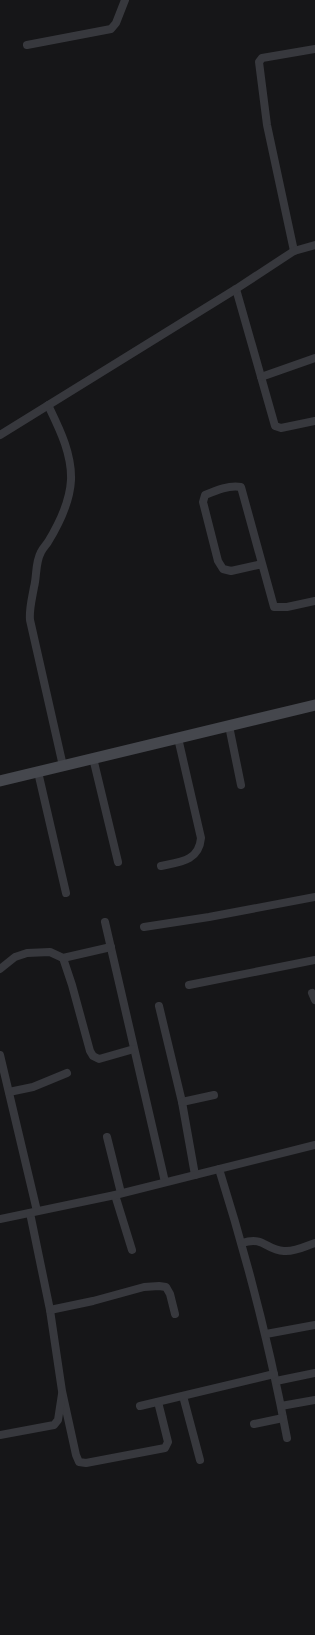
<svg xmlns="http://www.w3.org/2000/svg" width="315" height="1635" font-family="Figtree,sans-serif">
  <rect width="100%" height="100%" fill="#161618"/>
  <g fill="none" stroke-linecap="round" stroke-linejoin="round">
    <g stroke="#37383d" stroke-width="8">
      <path d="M27 45 111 29 116 23 125 0"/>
      <path d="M294 251 267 125 259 62 262 58 315 49"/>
      <path d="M236 289 275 426 281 428 315 421"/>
      <path d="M261 377 315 358"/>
      <path d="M48 405C59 428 72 453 71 480 70 500 59 524 48 542 46 545 43 548 41 552 35 563 37 576 34 587 32 599 29 609 30 620L63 766"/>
      <path d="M0 435 236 289 294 251 315 245"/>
      <path d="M262 564 231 571 223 569 218 561 203 502 205 495C217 490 229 485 241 487L274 607H287L315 601"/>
      <path d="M229 726 241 785"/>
      <path d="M93 758 118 862"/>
      <path d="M38 772 66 893"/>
      <path d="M161 866C180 862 199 861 201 838L178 738"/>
      <path d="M105 922 165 1182"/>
      <path d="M144 927 209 917 315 897"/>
      <path d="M63 958 72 985 90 1051 93 1056 99 1059 134 1049"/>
      <path d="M0 969 15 957 27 953 50 952 63 958 111 947"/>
      <path d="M189 985 315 960"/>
      <path d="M312 993 315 1000"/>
      <path d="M159 1006 182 1102 195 1175"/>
      <path d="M0 1055 37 1211"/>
      <path d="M9 1092 33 1087 67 1073"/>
      <path d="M182 1102 214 1095"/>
      <path d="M107 1137 121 1193"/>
      <path d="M219 1169C247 1258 270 1347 287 1438"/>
      <path d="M115 1195 132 1250"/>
      <path d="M30 1213 50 1310 62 1391 76 1455 79 1462 86 1463 165 1448 168 1442 158 1402"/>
      <path d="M0 1219 115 1195 315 1145"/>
      <path d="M242 1243C265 1236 265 1250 284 1251 295 1252 306 1246 315 1243"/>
      <path d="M50 1310 93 1301 144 1287 159 1286 166 1287 170 1294 175 1314"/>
      <path d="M266 1334 315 1325"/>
      <path d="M276 1381 315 1373"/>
      <path d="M183 1396 200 1460"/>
      <path d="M140 1406 274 1374"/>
      <path d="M281 1406 315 1400"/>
      <path d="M254 1424 283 1418"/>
      <path d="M0 1435 54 1425 58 1420 62 1394"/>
    </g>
    <path stroke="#45474d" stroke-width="11" d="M0 781 315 705"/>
  </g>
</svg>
